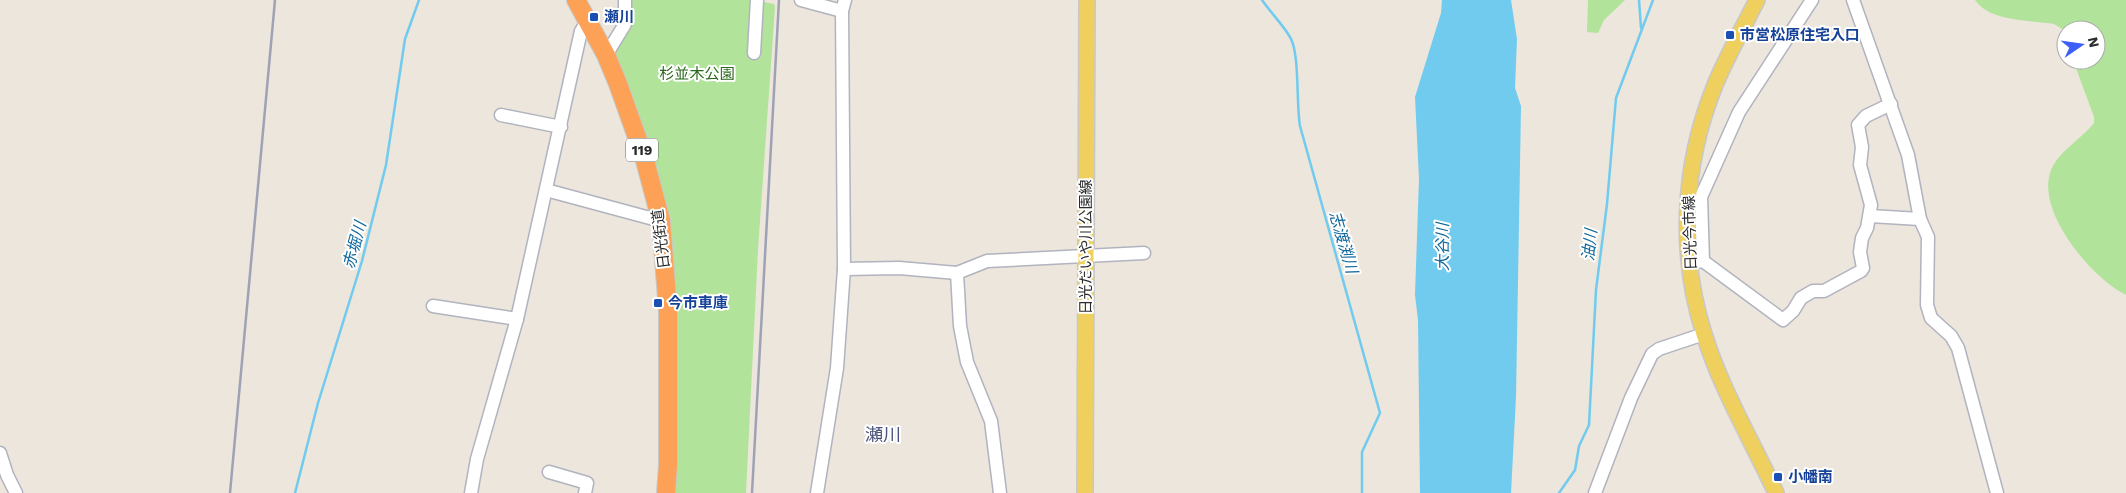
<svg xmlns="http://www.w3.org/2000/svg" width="2126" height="493" font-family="'Work Sans','Noto Sans JP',sans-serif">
  <rect width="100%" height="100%" fill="#ece6dd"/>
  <g fill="#b1e39a">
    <path d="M627 0H754L774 4 775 7 758 249 746 493H670L671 273 608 55Z"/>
    <path d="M1588 0H1625L1604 20 1598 33 1587 32Z"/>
    <path d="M1975 0H2126V295C2091 278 2029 205 2054 164 2064 148 2082 138 2094 123V117L2073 60H2096V30H2066V41L2062 29 2054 24C2030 20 1990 22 1975 0Z"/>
  </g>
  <path fill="#70cbee" d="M1442 0H1511L1517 39 1515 88 1521 106 1516 397 1511 493H1420L1418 320 1415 295 1419 179 1415 97 1441 13Z"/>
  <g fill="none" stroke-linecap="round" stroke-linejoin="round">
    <g stroke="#70cbee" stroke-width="2.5">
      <path d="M1262 0C1271 13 1283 25 1290 37 1300 53 1296 104 1300 126L1380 413 1362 452V493"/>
      <path d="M1639 0 1641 28"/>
      <path d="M295 493 318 403 362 261 386 165 405 39 419 0"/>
      <path d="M1559 493 1575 470 1579 446 1589 425 1596 290 1607 204 1616 98 1653 0"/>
    </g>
    <defs>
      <g id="minor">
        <path d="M801 0 842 11 845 0"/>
        <path d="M1853 0 1908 155 1920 219 1928 237 1927 305 1931 318 1951 336 1958 348 1997 493"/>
        <path d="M754 53 757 0"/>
        <path d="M606 55 625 24V0"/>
        <path d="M501 115 561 127"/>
        <path d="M546 190 661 221"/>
        <path d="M1870 216 1920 219"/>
        <path d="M1703 261 1701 197 1739 112 1812 0"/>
        <path d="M1689 263 1703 261 1783 320 1793 311 1801 298 1813 291H1824L1861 271 1863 268 1860 252 1862 238 1867 228 1871 205 1860 165 1862 147 1858 125 1866 116 1891 104"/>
        <path d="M844 269 899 268 957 273 987 261 1144 253"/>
        <path d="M957 273 960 326 967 362 991 421 1000 493"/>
        <path d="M433 306 517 319"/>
        <path d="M0 453 7 475 16 493"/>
        <path d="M549 472 587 483 585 493"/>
        <path d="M471 493 477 459 517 319 581 31 587 21"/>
        <path d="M817 493 837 368 844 269 842 11"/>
        <path d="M1595 493 1631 398 1652 354 1659 349 1704 334"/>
      </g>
      <g id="major">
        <path d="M1757 0C1743 28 1727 56 1715 85 1683 164 1678 252 1704 334 1721 389 1752 441 1776 493"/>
        <path d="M1085 493 1087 0"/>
      </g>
      <path id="highway" d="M576 0 606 55 618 84 644 157 661 221 668 311V465L666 493"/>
    </defs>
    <use href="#minor" stroke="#b1b3be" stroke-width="15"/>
    <use href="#major" stroke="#c8c8c8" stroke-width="18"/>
    <use href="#highway" stroke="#c8c8c8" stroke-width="20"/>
    <use href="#minor" stroke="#fff" stroke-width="12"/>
    <use href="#major" stroke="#efd05f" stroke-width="15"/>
    <use href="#highway" stroke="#fda157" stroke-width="18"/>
    <g stroke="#9fa2b5" stroke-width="2.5">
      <path d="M230 493 275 0"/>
      <path d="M752 493 779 0"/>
    </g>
  </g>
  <g fill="#1a4fb4" stroke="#fff" stroke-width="2">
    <rect x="589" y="12" width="10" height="10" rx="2.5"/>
    <rect x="1725" y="30" width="10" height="10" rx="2.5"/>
    <rect x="653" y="298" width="10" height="10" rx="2.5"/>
    <rect x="1773" y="472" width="10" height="10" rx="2.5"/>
  </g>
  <g text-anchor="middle" stroke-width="4" stroke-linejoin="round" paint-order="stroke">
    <rect fill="#fff" stroke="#6b6b6b" stroke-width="1" x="626" y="138.5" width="32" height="23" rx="4"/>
    <g font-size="14" font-weight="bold" fill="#2b2b2b">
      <text x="642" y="155">119</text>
    </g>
    <g font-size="15" font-weight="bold" fill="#164399" stroke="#fff" text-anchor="start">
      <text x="604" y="22">瀬川</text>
      <text x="1740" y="40">市営松原住宅入口</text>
      <text x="668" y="308">今市車庫</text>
      <text x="1788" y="482">小幡南</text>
    </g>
    <g font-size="15" fill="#2a671b" stroke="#fff">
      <text x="697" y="79">杉並木公園</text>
    </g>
    <g font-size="15" fill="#2b2b2b" stroke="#fff">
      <text transform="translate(1690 233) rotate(-92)" y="5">日光今市線</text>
      <text transform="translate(661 239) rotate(-97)" y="5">日光街道</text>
      <text transform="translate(1086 247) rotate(-90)" y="5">日光だいや川公園線</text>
    </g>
    <g font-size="16" font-style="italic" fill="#0e689b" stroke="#fff">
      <text transform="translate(1344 242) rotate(74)" y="6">志渡渕川</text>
      <text transform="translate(354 245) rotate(-75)" y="6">赤堀川</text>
      <text transform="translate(1589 245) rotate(-84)" y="6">油川</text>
      <text transform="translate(1442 247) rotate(-90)" y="6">大谷川</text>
    </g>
    <g font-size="18" fill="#4b537b" stroke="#fff">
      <text x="883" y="441">瀬川</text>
    </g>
  </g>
  <g transform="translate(2081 45) rotate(77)"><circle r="24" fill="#ffffff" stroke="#aaaaaa"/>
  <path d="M0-4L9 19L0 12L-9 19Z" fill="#3e5ef8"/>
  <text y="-8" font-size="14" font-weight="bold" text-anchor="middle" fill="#2b2b2b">N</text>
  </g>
</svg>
